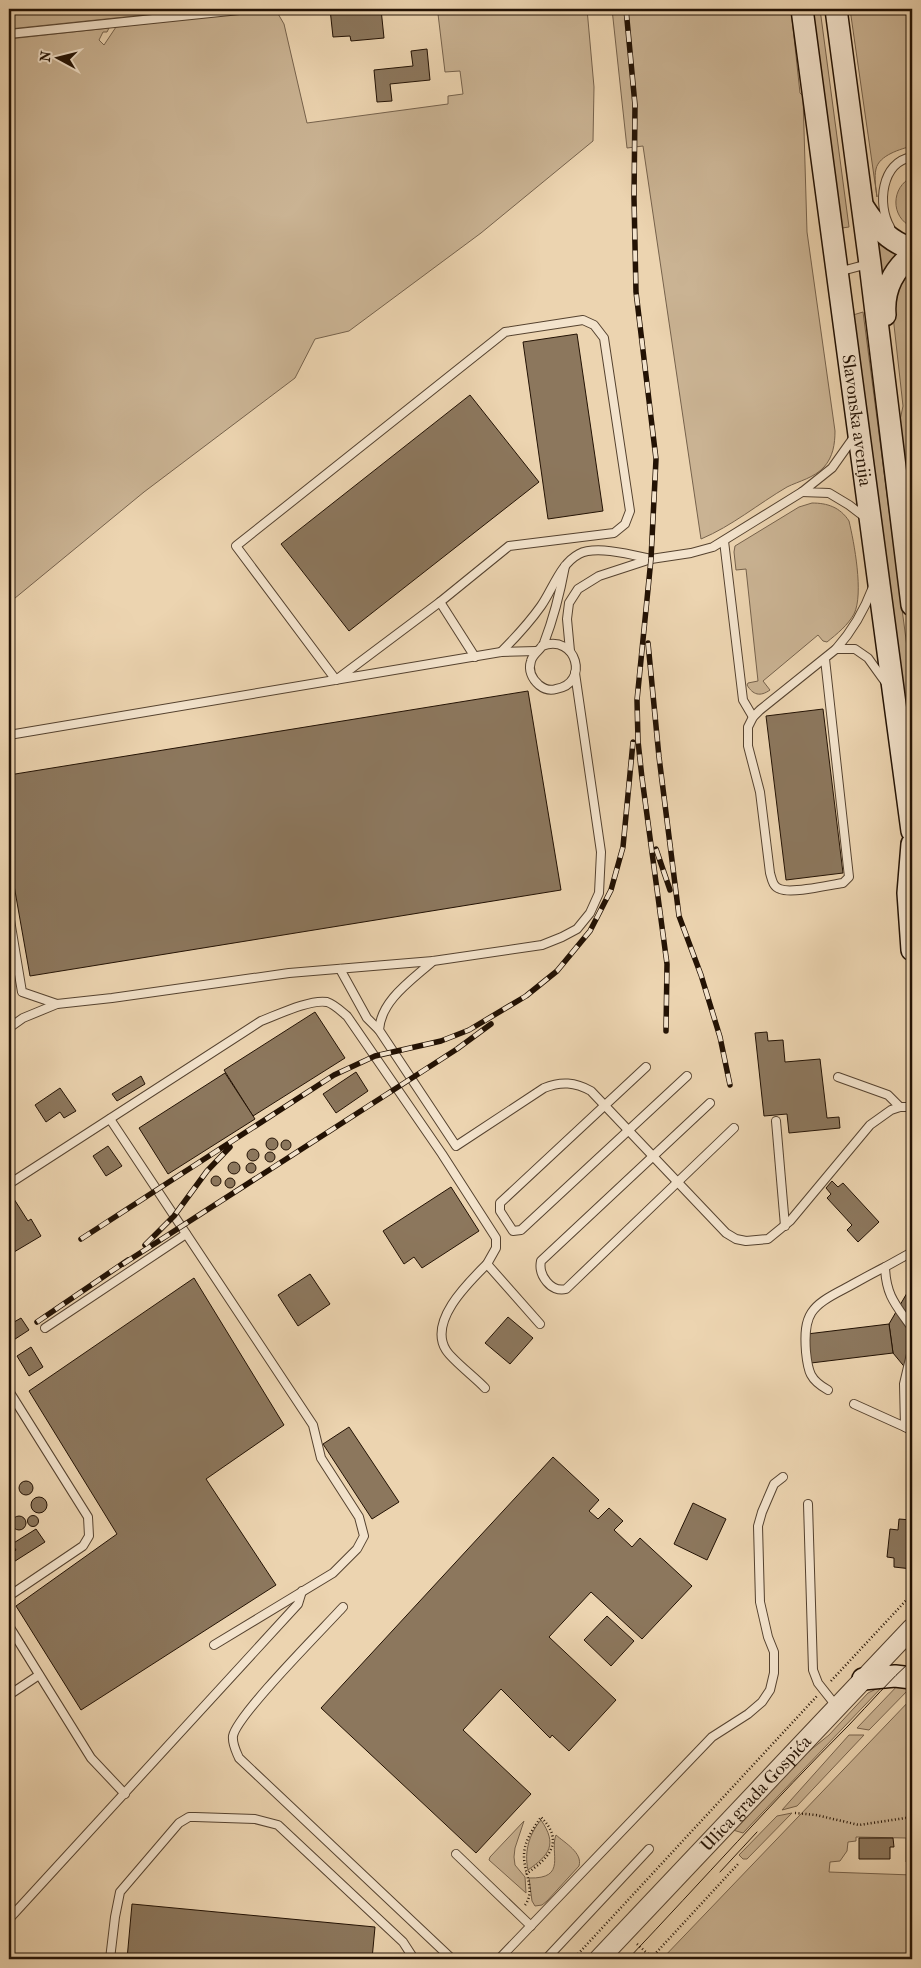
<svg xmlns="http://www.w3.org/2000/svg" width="921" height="1968" font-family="'IM FELL French Canon',serif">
  <rect width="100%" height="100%" fill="#ecd4b0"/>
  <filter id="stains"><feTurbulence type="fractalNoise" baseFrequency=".004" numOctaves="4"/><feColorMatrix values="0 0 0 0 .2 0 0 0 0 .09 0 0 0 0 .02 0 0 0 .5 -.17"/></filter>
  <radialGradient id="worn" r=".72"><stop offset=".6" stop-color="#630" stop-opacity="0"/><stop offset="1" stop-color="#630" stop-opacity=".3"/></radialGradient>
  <g fill="#cab393" stroke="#76624c">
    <path d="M9 9H202L9 29Z"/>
    <path d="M439 9H587L594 87 593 141 481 233 349 331 315 339 295 378 144 492 9 603V39L109 28 107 32H103L99 40 104 45 116 27 272 10 277 12 284 24 307 123 448 104V96L463 94 460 71 445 72 438 14Z"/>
    <path d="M612 9H791L800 93 803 96 807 232 835 431C835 444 833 457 824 467 814 478 799 481 787 487 758 504 732 526 701 539L643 146 627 148Z"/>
    <path d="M813 9H820L849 227 842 228Z"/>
    <path d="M850 9H912V146C901 149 879 155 876 169 874 177 876 189 877 197Z"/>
    <path d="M912 177V227C890 217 891 187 912 177Z"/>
    <path d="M875 237 888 249 902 254 880 280Z"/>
    <path d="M912 262V537L899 425 903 406 891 298Z"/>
    <path d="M863 312 912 685V763L853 315Z"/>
    <path d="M812 503C827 503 840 507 849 521 854 542 864 594 854 614 848 625 837 634 827 642L823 641 818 635 763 681 770 690C760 697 753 695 747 685L748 683 758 681 746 569 736 570 734 552 735 546 799 507Z"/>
    <path d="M901 1682 912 1686 869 1730 857 1728Z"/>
    <path d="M884 1685 743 1833 733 1830 797 1761 829 1735 868 1693Z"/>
    <path d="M912 1698V1862H906V1838L856 1837V1841L848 1842 847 1851 840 1861 830 1862 829 1872 912 1875V1959H662Z"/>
    <path d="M849 1735H864L797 1806 782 1810Z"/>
    <path d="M792 1813 747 1859H743L739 1855 777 1816Z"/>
    <path d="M541 1820C558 1845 549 1855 528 1870 524 1852 529 1834 541 1820Z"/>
    <path d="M524 1821 515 1848 514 1857 515 1865 525 1877 526 1893 489 1860 490 1857Z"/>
    <path d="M556 1835C565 1843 583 1853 579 1866L547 1901 542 1905 535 1906 532 1901 529 1878C568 1879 549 1853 556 1835Z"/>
  </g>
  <g fill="#8c775d" stroke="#231204">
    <path d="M330 9H381L384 38 351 41 350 36 333 37Z"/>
    <path d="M427 49 430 80 390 84 392 101 377 102 374 70 413 66 411 51Z"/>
    <path d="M577 334 603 511 548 519 523 342Z"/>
    <path d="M470 395 539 482 349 631 281 544Z"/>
    <path d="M528 691 561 890 30 976 9 857V775Z"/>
    <path d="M823 709 843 873 786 880 766 716Z"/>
    <path d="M315 1012 345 1058 253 1116 224 1070Z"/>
    <path d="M767 1032 768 1041 783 1040 785 1062 820 1059 827 1118 839 1117 840 1128 789 1133 787 1114 764 1116 755 1033Z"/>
    <path d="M356 1072 368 1091 336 1113 323 1094Z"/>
    <path d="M225 1073 255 1119 168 1174 139 1128Z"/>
    <path d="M141 1076 145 1084 117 1101 112 1094Z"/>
    <path d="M60 1088 76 1111 64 1118 60 1112 46 1122 35 1105Z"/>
    <circle cx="272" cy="1144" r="6"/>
    <circle cx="286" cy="1145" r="5"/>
    <path d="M108 1146 122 1166 106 1176 93 1156Z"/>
    <circle cx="253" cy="1155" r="6"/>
    <circle cx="270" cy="1157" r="5"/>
    <circle cx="234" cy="1168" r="6"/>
    <circle cx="251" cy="1168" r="5"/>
    <circle cx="216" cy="1181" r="5"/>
    <circle cx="230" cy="1183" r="5"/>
    <path d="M832 1181 838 1187 843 1183 879 1222 858 1242 847 1230 852 1225 827 1198 831 1194 826 1188Z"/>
    <path d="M451 1187 479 1231 422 1268 414 1257 404 1264 383 1231Z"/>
    <path d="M14 1199 28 1221 31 1219 41 1236 9 1255V1202Z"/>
    <path d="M310 1274 330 1304 298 1326 278 1295Z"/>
    <path d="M194 1278 284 1425 206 1479 276 1585 81 1710 16 1606 117 1534 29 1391Z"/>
    <path d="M907 1293 912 1297V1314L908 1327 909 1345 912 1351V1376L893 1353 889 1324Z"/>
    <path d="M508 1317 533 1338 510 1364 485 1343Z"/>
    <path d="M21 1318 29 1330 9 1343V1325Z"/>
    <path d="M889 1324 893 1353 811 1363 807 1334Z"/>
    <path d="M31 1347 43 1367 29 1376 17 1356Z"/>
    <path d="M349 1427 399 1502 372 1519 323 1444Z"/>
    <path d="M553 1457 599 1500 589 1511 598 1519 609 1508 623 1521 614 1530 632 1547 640 1538 692 1586 642 1639 591 1592 549 1637 616 1700 569 1751 552 1735 550 1738 501 1689 463 1730 531 1794 476 1853 321 1708Z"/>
    <circle cx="26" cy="1488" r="7"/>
    <circle cx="39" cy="1505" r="8"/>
    <path d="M693 1503 726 1519 707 1560 674 1544Z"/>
    <circle cx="33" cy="1521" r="5.5"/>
    <circle cx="19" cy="1523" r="7"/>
    <path d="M899 1519 912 1520V1569L894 1567V1558L887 1557 890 1529 898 1530Z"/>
    <path d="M36 1529 45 1542 12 1563 9 1555 16 1550 12 1544Z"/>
    <path d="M607 1616 634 1641 611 1666 584 1640Z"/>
    <path d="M859 1838H893L894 1847H890V1859H859Z"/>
    <path d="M132 1904 375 1927 372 1959H127Z"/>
  </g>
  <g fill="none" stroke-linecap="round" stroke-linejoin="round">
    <defs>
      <g id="service">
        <path d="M9 34 249 9"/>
        <path d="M890 227C877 205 881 162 912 157"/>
        <path d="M838 272 868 264"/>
        <path d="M583 320 594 325 604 338 630 511 625 524 614 533 509 546 440 602 336 680 236 546 505 332Z"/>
        <path d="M854 437 832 468 802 492 829 493 849 505 866 518"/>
        <path d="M724 541 743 700 753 717"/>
        <path d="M873 587C864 611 853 630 836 649H855L868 658 886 683"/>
        <path d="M440 602 475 657"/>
        <path d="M542 646C577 633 590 684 556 689 550 691 544 689 539 685 532 679 528 670 531 661 533 653 541 650 544 643 554 617 560 593 565 566"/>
        <path d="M570 651 567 619 569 603 578 589 599 576 651 559 691 553 713 547 802 492"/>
        <path d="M501 652C515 638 529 623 541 606 553 589 560 564 579 554 596 545 633 555 651 559"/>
        <path d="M825 659 849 877 843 883C829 885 792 894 780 889 773 887 772 880 770 873L760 792 748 746V727L753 717 760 710 836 649"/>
        <path d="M9 735 501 652 536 651"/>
        <path d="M9 914 22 992 57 1004"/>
        <path d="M433 961C412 980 381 1000 379 1030L456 1146 544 1088C561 1081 575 1082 591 1091L726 1233 736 1239 746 1241 768 1239 790 1221 870 1125 891 1110 900 1107H912"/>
        <path d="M340 969 367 1018 379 1030"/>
        <path d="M9 1028 23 1018 57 1004 112 998 289 973 433 961 542 945 562 937 577 929 590 913 599 893 601 852 575 673"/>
        <path d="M646 1067 500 1203V1211L513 1231 521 1230 687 1076"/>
        <path d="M838 1077 888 1095 900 1107"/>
        <path d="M710 1103 541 1261C538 1275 551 1293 566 1289L734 1128"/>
        <path d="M110 1119 313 1425 321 1458 359 1517 364 1536 357 1549 333 1573 214 1645"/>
        <path d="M776 1121 785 1226"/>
        <path d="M9 1184 261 1021C277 1015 310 999 327 1002 334 1004 342 1012 347 1016L442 1154 496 1238V1248L487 1264 540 1324"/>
        <path d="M912 1252 885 1267C886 1296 896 1305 912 1328"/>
        <path d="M45 1328 186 1234"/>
        <path d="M912 1350 904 1384 905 1427 912 1431"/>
        <path d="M485 1388C476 1378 452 1360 446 1350 428 1321 469 1282 487 1264"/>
        <path d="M828 1390C810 1380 808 1372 806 1352 803 1314 811 1306 844 1289 857 1282 871 1274 885 1267"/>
        <path d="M9 1391 88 1517 89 1536 83 1546 9 1596"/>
        <path d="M854 1404 905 1427"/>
        <path d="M808 1504 813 1670 818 1683 837 1707"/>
        <path d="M343 1607C323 1629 237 1715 233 1736 232 1744 236 1751 239 1758L452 1959"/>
        <path d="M9 1626 91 1758 125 1794"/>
        <path d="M9 1695 39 1675"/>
        <path d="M456 1854 531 1926"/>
        <path d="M9 1919 298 1604 302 1591"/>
        <path d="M110 1959 115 1917 120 1892 179 1823 189 1817H195L255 1819 278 1825 403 1942 414 1959"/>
        <path d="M499 1959 712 1737 748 1714 762 1702 770 1690 774 1673V1652L768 1637 760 1602 758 1526 762 1512 774 1484 783 1477"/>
        <path d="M546 1959 649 1849"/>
      </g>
      <g id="tertiary">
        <path id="s1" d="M599 1959 912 1628"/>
      </g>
      <g id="secondary">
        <path id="s2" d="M802 9 912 831"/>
        <path d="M836 9 870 264 912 605"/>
        <path d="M864 208C876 227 890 242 912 249"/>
        <path d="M885 315C883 291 893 270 912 255"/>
        <path d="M912 844 908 893 912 950"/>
        <path d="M863 1679 895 1676 912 1678"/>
      </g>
    </defs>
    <use href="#service" stroke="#55422f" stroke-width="10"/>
    <use href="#tertiary" stroke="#55422f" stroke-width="21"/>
    <use href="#secondary" stroke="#231204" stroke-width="24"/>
    <g stroke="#231204" stroke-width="2.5" stroke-dasharray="1 2.5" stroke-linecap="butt">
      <path d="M831 1681 912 1594"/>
      <path d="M795 1813 816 1815 859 1825 912 1817"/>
      <path d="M525 1905C536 1891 524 1873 524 1856 524 1841 533 1829 541 1817 565 1842 549 1858 526 1874"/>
      <path d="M637 1944 648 1954 654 1955 739 1863"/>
      <path d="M578 1954 817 1696"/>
    </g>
    <use href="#service" stroke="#f3e3cc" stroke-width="8"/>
    <use href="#tertiary" stroke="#f3e3cc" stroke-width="19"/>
    <use href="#secondary" stroke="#f3e3cc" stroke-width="21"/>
    <g stroke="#231204" stroke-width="1">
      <path d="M720 1872 757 1832"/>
      <path d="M628 1959C702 1881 773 1801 849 1725 870 1703 890 1680 912 1660"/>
    </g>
    <defs>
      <g id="rail">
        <path d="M626 9 635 105 634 198 636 292 656 459 651 559 637 700 638 741 642 778 667 964 666 1031"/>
        <path d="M648 643 659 757 679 916 701 975 720 1037 730 1085"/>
        <path d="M656 849 670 890"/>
        <path d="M81 1239 334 1075 375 1056 441 1041 469 1030 526 996 557 971 590 931 611 890 623 847 633 742"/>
        <path d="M145 1245 174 1216 207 1171 230 1147"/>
        <path d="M123 1264 457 1049 491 1024"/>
        <path d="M37 1322 128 1260"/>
      </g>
    </defs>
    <use href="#rail" stroke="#231204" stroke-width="5.5"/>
    <use href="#rail" stroke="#f3e3cc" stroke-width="4" stroke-dasharray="11" stroke-linecap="butt"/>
  </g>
  <g text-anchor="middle" stroke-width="5" stroke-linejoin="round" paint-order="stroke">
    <g font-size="18" fill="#231204" stroke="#f3e3cc">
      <text dy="6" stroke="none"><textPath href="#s2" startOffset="415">Slavonska avenija</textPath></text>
      <text dy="6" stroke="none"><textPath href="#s1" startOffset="228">Ulica grada Gospića</textPath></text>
    </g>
  </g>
  <rect width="921" height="1968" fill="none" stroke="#ecd4b0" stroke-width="30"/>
  <rect x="10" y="10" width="901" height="1948" fill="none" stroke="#231204" stroke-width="2.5"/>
  <rect x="15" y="15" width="891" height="1938" fill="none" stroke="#231204"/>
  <g transform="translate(58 58) rotate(277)" stroke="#f3e3cc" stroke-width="4" paint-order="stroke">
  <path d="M0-4L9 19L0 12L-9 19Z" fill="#231204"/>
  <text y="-8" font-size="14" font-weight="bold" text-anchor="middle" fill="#231204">N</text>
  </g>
  <rect width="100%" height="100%" filter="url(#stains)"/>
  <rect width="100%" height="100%" fill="url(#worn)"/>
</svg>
